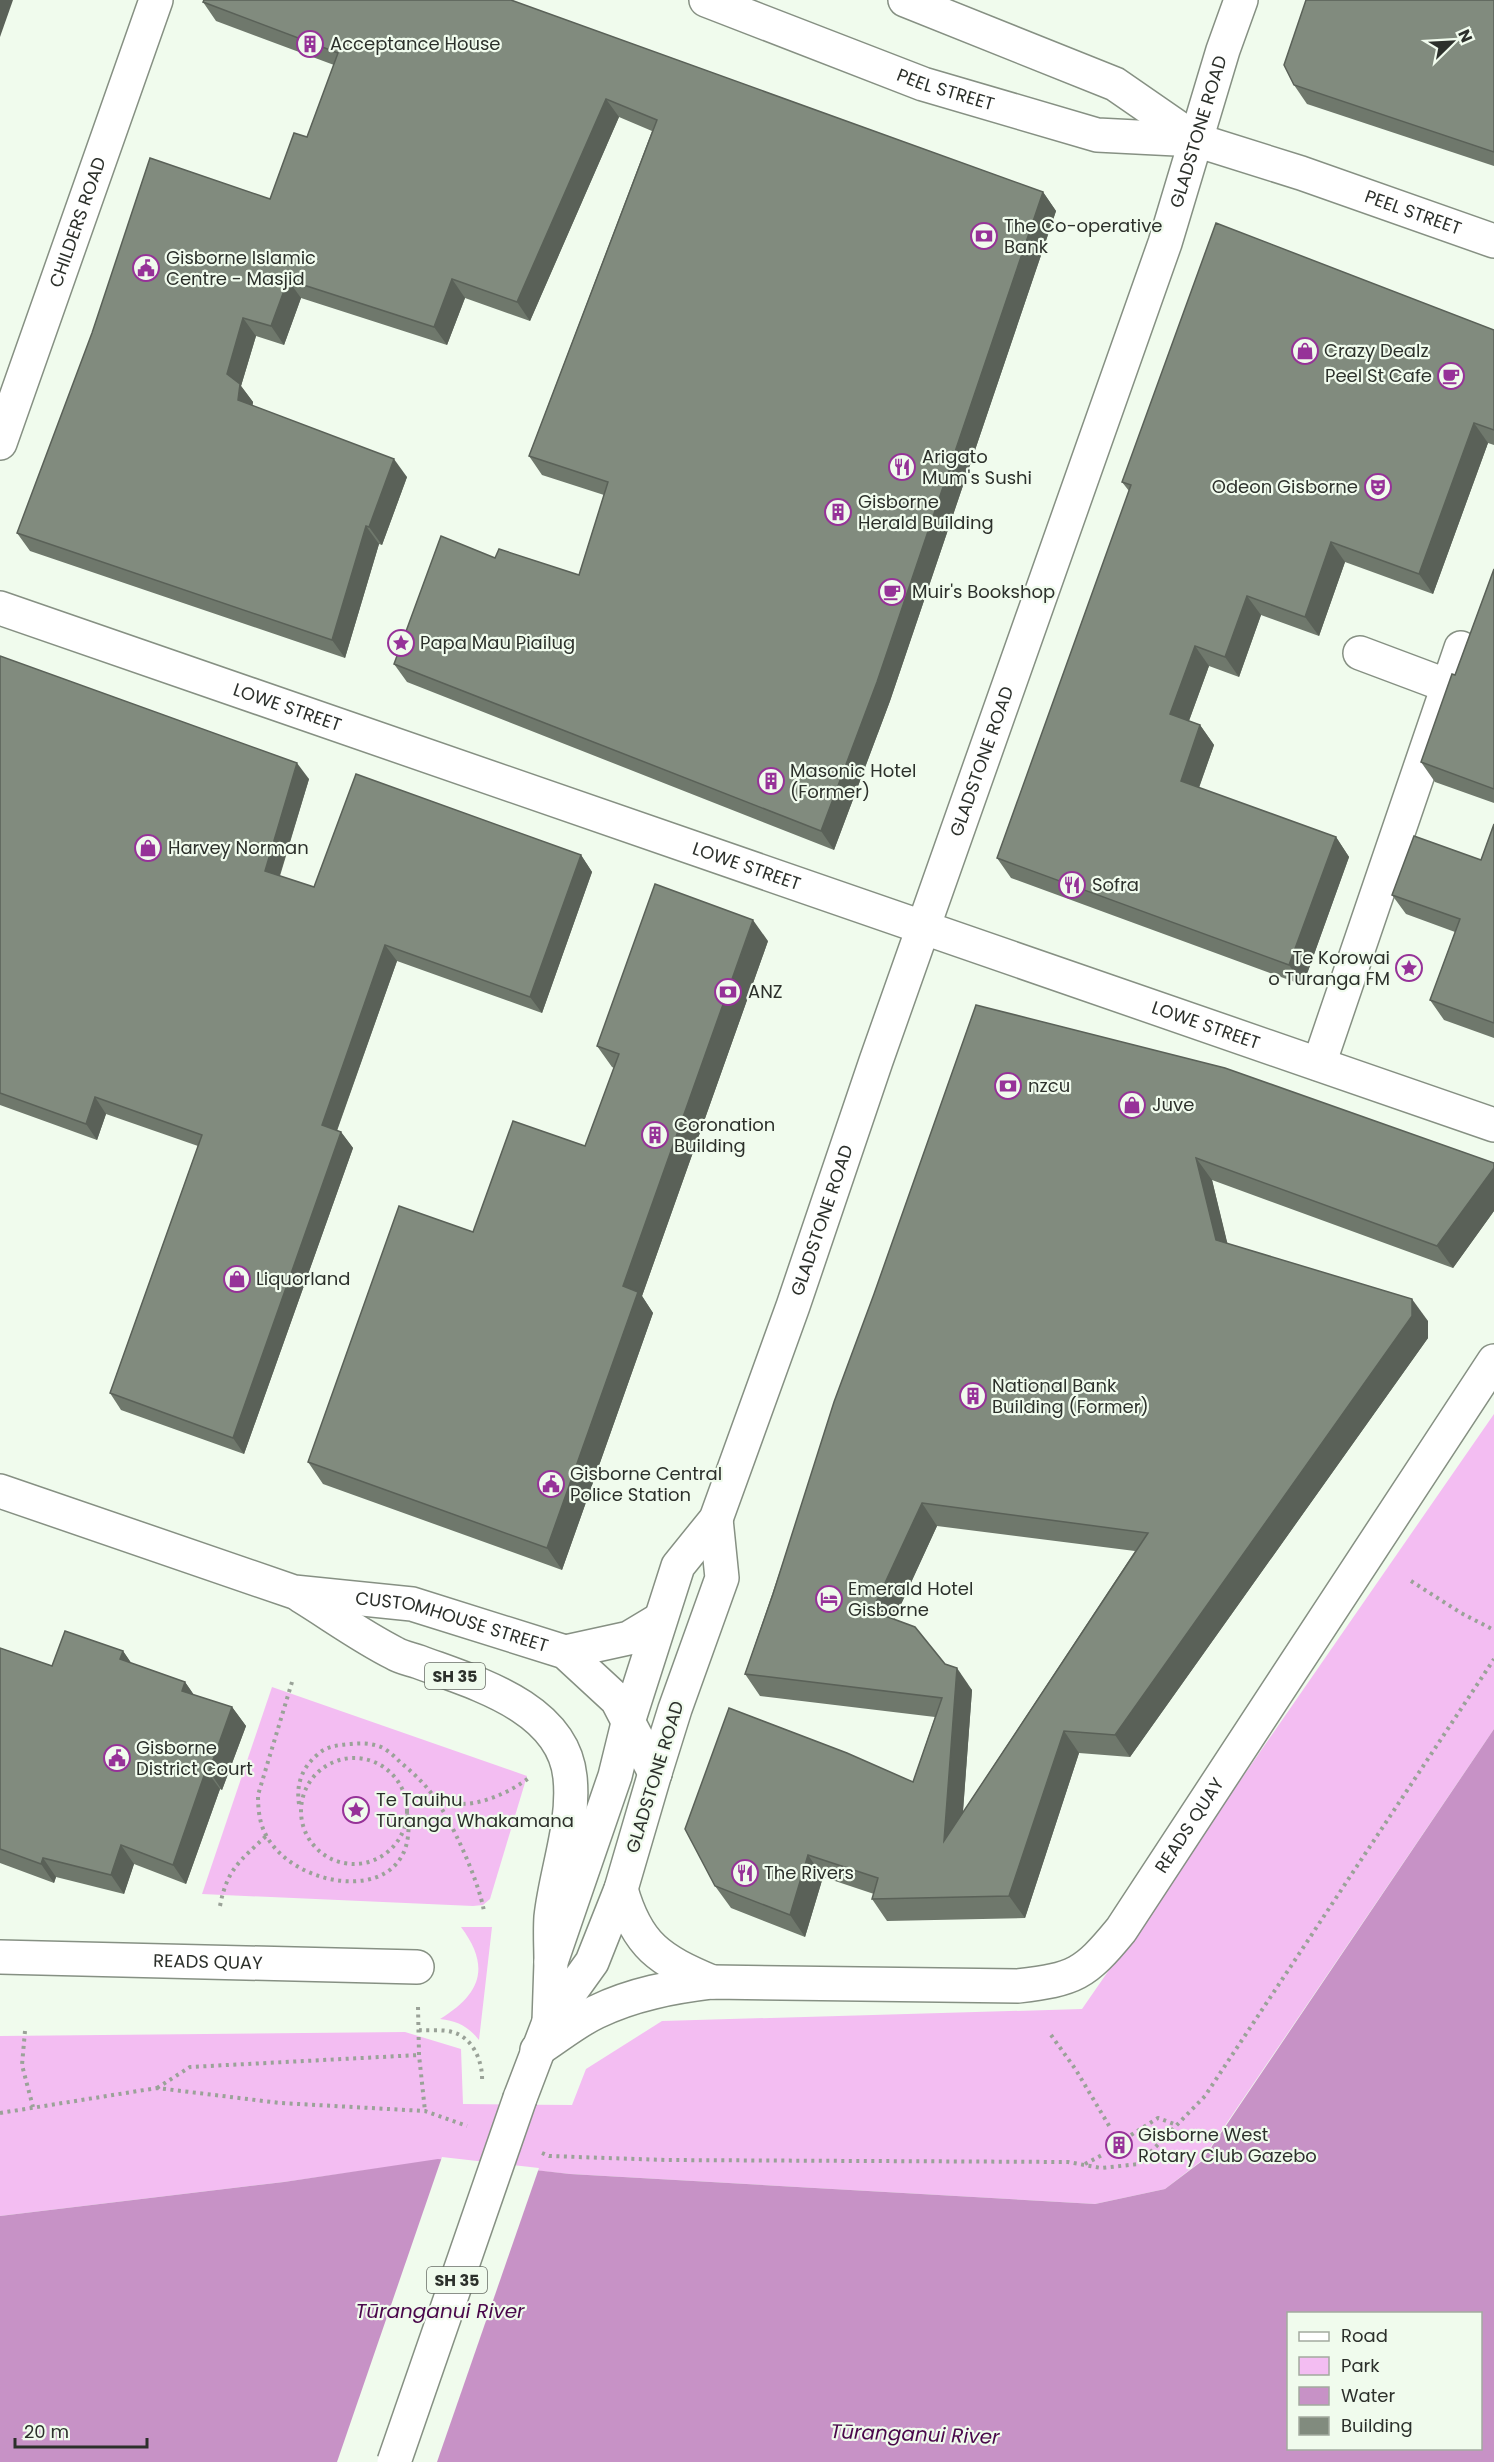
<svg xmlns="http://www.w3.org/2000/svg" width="1494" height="2462" font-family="Poppins,sans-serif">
  <rect width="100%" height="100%" fill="#f0fbed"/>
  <g fill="#f3bdf2">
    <path d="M1494 1414V1729L1201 2161 1165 2189 1095 2204 570 2174 438 2160 284 2182 0 2216V2036L405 2032 461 2049 463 2104 572 2105 586 2069 662 2021 1082 2009Z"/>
    <path d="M272 1687 527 1776 490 1899 483 1905 473 1906 202 1894Z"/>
    <path d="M461 1927H492L479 2040C468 2026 457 2021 440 2019 481 1994 491 1967 461 1927Z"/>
  </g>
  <path fill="#c792c6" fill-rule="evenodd" d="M1494 1729V2462H0V2216L284 2182 438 2159 570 2174 1095 2204 1165 2189 1202 2161ZM1288 2314H1480V2448H1288Z"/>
  <path fill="#f0fbed" d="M442 2157 539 2168 437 2462H337Z"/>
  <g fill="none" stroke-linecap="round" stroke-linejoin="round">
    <defs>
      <g id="minor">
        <path id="s1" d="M706 0 923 84 1097 135 1196 140 1301 173 1494 241"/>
        <path d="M905 0 1115 84 1196 140"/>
        <path id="s2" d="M0 443 156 0"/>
        <path id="s3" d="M0 608 1494 1125"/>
        <path d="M1360 653 1448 686"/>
        <path d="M1319 1064 1461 648"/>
        <path id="s4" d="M629 1719 678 1566 716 1519 793 1306 876 1061 1165 243 1223 50 1241 0"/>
        <path d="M655 1773 675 1709 722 1578 716 1519"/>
        <path d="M621 1889C637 1946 660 1960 712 1982"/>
        <path id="s5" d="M0 1957 417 1967"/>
        <path id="s6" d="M537 2050C556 2038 575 2022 596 2012 633 1994 672 1987 712 1982L1018 1986C1075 1979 1084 1975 1121 1930L1494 1361"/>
      </g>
      <g id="major">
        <path d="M549 2022 551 1962 615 1776 629 1719"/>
        <path d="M520 2098 549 2022 592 1962 621 1889 655 1773"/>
      </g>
      <g id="highway">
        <path id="s7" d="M0 1491 294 1592 412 1604 565 1652 617 1700 655 1773"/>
        <path d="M301 1596C332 1615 362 1637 394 1653 402 1658 411 1659 419 1662 475 1683 563 1707 570 1777 575 1824 556 1871 551 1917 550 1932 551 1947 551 1962"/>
        <path d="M565 1652 629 1638 659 1620"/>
      </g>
    </defs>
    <use href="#minor" stroke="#869083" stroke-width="36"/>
    <use href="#major" stroke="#869083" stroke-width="36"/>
    <use href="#highway" stroke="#869083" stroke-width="36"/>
    <g stroke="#9aa298" stroke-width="4" stroke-dasharray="3 4.5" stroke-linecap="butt">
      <path d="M1411 1581 1461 1613 1494 1630"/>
      <path d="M292 1682 258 1795C258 1807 259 1820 264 1831 291 1893 424 1910 407 1811"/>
      <circle cx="354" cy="1811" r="53"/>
      <path d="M434 1796C440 1798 446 1801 452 1803 477 1808 511 1792 530 1777"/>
      <path d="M299 1804C296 1784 302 1768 317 1755 326 1746 338 1745 351 1744 360 1743 369 1743 378 1746 386 1748 394 1756 400 1762 412 1772 423 1782 432 1794 452 1821 478 1879 484 1911"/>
      <path d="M220 1906C227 1869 240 1861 266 1836"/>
      <path d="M418 2007 419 2055 425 2111"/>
      <path d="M419 2030C429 2031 442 2029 452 2032 473 2037 483 2062 482 2081"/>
      <path d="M25 2031 22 2065 33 2107"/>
      <path d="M1051 2035 1076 2070 1111 2129"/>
      <path d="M157 2088 190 2067 419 2055"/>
      <path d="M0 2113 157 2088 280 2103 425 2111 467 2126"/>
      <path d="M1131 2135 1158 2118 1177 2125"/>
      <path d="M542 2153 549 2156 665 2160 1068 2162 1101 2168 1139 2164 1205 2096 1494 1659"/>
      <path d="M1085 2164 1104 2154"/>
    </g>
    <use href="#minor" stroke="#fff" stroke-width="33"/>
    <use href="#major" stroke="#fff" stroke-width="33"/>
    <use href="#highway" stroke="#fff" stroke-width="33"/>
    <defs>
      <path id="major-bridge" d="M394 2462 520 2098"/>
    </defs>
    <use href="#major-bridge" stroke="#869083" stroke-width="36" stroke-linecap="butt"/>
    <use href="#major-bridge" stroke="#fff" stroke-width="33"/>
  </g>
  <g fill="#6f786c" fill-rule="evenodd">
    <path d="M1494 0V166L1307 104 1294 85Z"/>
    <path d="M203 2 1043 192 1056 211 890 701 834 850 407 682 394 664 495 558 579 575 604 495 542 475 529 456 652 131 619 117 530 321 465 298 447 345 301 298 284 345 256 336 241 386 253 402 252 406 407 477 382 545 379 544 345 658 30 551 17 533 270 199 307 137 334 65 216 21Z"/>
    <path d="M1494 330V445L1488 443 1433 594 1345 562 1319 636 1261 615 1239 677 1209 666 1189 721 1200 725 1214 745 1199 788 1336 837 1349 857 1303 985 1011 878 997 858 1129 491 1122 482Z"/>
    <path d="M1494 569V803L1435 782 1421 762 1455 675Z"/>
    <path d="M0 656 309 779 280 876 314 887 581 855 592 872 542 1013 397 961 337 1131 341 1132 353 1148 244 1454 121 1410 110 1393 198 1146 106 1114 97 1140 0 1105Z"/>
    <path d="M1494 824V1038L1444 1020 1430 1000 1455 932 1406 914 1392 895 1481 860Z"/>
    <path d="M768 941 642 1296 653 1313 562 1570 323 1484 308 1462 473 1232 585 1146 614 1068 612 1067 597 1046Z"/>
    <path d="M976 1005 1494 1163V1211L1453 1268 1212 1180 1227 1243 1428 1321V1338L1130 1757 1079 1753 1025 1918 887 1921 872 1899 874 1894 823 1877 805 1937 731 1908 715 1886 913 1782 935 1717 760 1696 745 1674 874 1294ZM937 1526 1135 1551 963 1812 972 1690 894 1619Z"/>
    <path d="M0 1648 52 1666 123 1651 131 1663 185 1682 194 1695 232 1707 246 1726 222 1790 220 1789 186 1884 134 1864 124 1894 56 1877 54 1883 0 1863Z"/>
  </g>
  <g fill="#5a6158">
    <path d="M0 0H13L0 37Z"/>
    <path d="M606 99 619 117 530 321 517 302Z"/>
    <path d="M1043 192 1056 211 890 701 834 850 821 831Z"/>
    <path d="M452 279 465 298 447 345 434 327Z"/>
    <path d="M288 280 301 298 284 345 271 326Z"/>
    <path d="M243 318 256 336 241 386 253 402 251 419 238 400 227 374Z"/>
    <path d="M1474 423 1488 443 1433 594 1419 574Z"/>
    <path d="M394 459 407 477 382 545 369 527Z"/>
    <path d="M366 526 379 544 345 658 332 640Z"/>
    <path d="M1331 542 1345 562 1319 636 1305 617Z"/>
    <path d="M1247 596 1261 615 1239 677 1225 657Z"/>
    <path d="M1195 646 1209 666 1184 734 1170 714Z"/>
    <path d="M1200 725 1214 745 1194 801 1181 781Z"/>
    <path d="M297 763 309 779 276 887 265 871Z"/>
    <path d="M1336 837 1349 857 1303 985 1289 965Z"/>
    <path d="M581 855 592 872 542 1013 530 997Z"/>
    <path d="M753 920 768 941 642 1296 653 1313 562 1570 547 1548 623 1286Z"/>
    <path d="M385 945 397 961 333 1141 322 1125Z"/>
    <path d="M95 1097 106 1114 97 1140 86 1124Z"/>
    <path d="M341 1132 353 1148 244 1454 233 1438Z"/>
    <path d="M1196 1158 1212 1180 1232 1262 1216 1240Z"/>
    <path d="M1494 1168V1211L1453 1268 1437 1246Z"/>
    <path d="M1412 1299 1428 1321V1338L1130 1757 1115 1735Z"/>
    <path d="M922 1503 937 1526 888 1633 872 1611Z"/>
    <path d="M123 1651 136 1670 120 1659Z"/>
    <path d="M957 1668 972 1690 959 1863 944 1841Z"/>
    <path d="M185 1682 198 1701 182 1691Z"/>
    <path d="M232 1707 246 1726 222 1790 209 1771Z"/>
    <path d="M1064 1731 1079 1753 1025 1918 1009 1896Z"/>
    <path d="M206 1770 220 1789 186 1884 173 1865Z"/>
    <path d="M121 1845 134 1864 124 1894 111 1875Z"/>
    <path d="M808 1855 823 1877 805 1937 790 1915Z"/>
    <path d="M43 1858 56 1877 54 1883 41 1864Z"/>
  </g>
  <g fill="#818b7e" stroke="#5a6158" stroke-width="1.5" fill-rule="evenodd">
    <path d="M204 0H511L1043 192 877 682 821 831 394 664 441 536 495 558 499 549 579 575 608 482 529 456 657 120 606 99 517 302 452 279 434 327 288 280 271 326 243 318 227 374 240 384 238 400 394 459 369 527 366 526 332 640 17 533 92 333 150 158 270 199 294 133 307 137 338 53 203 2Z"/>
    <path d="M1306 0H1494V152L1294 85 1284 65Z"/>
    <path d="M1216 223 1494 330V430L1474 423 1419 574 1331 542 1305 617 1247 596 1225 657 1195 646 1170 714 1200 725 1181 781 1336 837 1289 965 997 858 1131 485 1122 482Z"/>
    <path d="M1494 569V789L1421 762 1452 674 1455 675Z"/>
    <path d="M0 656 297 763 265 871 314 887 356 774 581 855 530 997 385 945 322 1125 341 1132 233 1438 110 1393 202 1135 95 1097 86 1124 0 1093Z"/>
    <path d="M1494 824V1023L1430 1000 1460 919 1392 895 1414 836 1481 860Z"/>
    <path d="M655 884 753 920 623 1286 638 1292 547 1548 308 1462 399 1206 473 1232 513 1121 585 1146 619 1054 597 1046Z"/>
    <path d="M976 1005 1225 1068 1494 1163V1168L1437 1246 1196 1158 1216 1240 1412 1299V1316L1115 1735 1064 1731 1009 1896 872 1899 878 1878 808 1855 790 1915 715 1886 685 1829 729 1708 847 1753 913 1782 942 1698 745 1674 773 1594 834 1402 874 1294ZM922 1503 1148 1533 944 1841 957 1668 945 1664 915 1627 872 1611Z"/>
    <path d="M65 1631 123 1651 120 1659 185 1682 182 1691 232 1707 209 1771 206 1770 173 1865 121 1845 111 1875 43 1858 41 1864 0 1849V1648L52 1666Z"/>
  </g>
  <defs>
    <symbol id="building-ring" viewBox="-11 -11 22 22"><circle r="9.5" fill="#f0fbed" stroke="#963298" stroke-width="1.5"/><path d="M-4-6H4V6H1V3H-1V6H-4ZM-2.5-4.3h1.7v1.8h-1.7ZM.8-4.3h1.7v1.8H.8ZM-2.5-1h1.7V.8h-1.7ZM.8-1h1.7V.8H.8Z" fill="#963298"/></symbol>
    <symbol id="bank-ring" viewBox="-11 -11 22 22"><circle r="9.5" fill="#f0fbed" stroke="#963298" stroke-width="1.5"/><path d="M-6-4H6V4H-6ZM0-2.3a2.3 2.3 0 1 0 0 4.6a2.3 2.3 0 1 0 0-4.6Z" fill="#963298"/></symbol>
    <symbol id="civic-ring" viewBox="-11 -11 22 22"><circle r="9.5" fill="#f0fbed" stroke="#963298" stroke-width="1.5"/><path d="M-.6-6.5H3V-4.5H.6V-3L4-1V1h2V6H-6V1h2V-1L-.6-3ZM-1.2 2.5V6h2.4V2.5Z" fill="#963298"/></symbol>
    <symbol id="shop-ring" viewBox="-11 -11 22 22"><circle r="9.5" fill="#f0fbed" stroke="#963298" stroke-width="1.5"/><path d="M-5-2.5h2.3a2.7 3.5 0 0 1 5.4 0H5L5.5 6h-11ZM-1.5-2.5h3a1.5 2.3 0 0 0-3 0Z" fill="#963298"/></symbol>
    <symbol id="cafe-ring" viewBox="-11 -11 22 22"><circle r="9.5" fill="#f0fbed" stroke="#963298" stroke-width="1.5"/><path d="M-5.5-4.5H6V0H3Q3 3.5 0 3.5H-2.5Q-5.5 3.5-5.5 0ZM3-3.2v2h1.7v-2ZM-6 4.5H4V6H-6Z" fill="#963298"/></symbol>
    <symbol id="restaurant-ring" viewBox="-11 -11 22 22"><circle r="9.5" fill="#f0fbed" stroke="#963298" stroke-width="1.5"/><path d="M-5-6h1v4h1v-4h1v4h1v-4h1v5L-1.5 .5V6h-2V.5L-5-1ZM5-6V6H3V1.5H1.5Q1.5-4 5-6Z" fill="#963298"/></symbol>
    <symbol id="theatre-ring" viewBox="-11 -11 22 22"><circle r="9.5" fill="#f0fbed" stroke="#963298" stroke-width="1.5"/><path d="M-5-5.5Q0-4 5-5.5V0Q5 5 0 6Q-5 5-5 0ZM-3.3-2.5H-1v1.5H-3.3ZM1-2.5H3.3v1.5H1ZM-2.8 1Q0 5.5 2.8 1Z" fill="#963298"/></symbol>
    <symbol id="sight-ring" viewBox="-11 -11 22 22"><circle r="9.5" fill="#f0fbed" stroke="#963298" stroke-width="1.5"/><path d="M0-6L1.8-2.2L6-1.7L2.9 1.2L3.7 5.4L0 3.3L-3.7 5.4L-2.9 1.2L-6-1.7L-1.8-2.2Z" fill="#963298"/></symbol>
    <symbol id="hotel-ring" viewBox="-11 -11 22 22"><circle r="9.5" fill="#f0fbed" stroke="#963298" stroke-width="1.5"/><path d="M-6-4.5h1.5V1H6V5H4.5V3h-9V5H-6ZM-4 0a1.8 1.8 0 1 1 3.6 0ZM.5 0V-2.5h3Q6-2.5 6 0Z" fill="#963298"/></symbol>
  </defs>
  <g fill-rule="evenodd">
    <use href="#building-ring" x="295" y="29" width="30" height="30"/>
    <use href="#bank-ring" x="969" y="221" width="30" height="30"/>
    <use href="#civic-ring" x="131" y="253" width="30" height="30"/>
    <use href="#shop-ring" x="1290" y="336" width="30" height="30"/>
    <use href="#cafe-ring" x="1436" y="361" width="30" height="30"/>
    <use href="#restaurant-ring" x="887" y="452" width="30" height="30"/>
    <use href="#theatre-ring" x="1363" y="472" width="30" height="30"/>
    <use href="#building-ring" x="823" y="497" width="30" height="30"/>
    <use href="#cafe-ring" x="877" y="577" width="30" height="30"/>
    <use href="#sight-ring" x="386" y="628" width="30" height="30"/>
    <use href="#building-ring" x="756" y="766" width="30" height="30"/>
    <use href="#shop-ring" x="133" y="833" width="30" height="30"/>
    <use href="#restaurant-ring" x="1057" y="870" width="30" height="30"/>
    <use href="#sight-ring" x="1394" y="953" width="30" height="30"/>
    <use href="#bank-ring" x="713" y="977" width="30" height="30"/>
    <use href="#bank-ring" x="993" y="1071" width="30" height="30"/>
    <use href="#shop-ring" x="1117" y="1090" width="30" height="30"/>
    <use href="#building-ring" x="640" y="1120" width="30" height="30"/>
    <use href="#shop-ring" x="222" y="1264" width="30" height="30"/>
    <use href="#building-ring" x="958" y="1381" width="30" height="30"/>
    <use href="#civic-ring" x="536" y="1469" width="30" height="30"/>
    <use href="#hotel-ring" x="814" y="1584" width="30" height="30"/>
    <use href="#civic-ring" x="102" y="1743" width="30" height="30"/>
    <use href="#sight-ring" x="341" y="1795" width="30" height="30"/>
    <use href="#restaurant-ring" x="730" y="1858" width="30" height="30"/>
    <use href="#building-ring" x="1104" y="2130" width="30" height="30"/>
  </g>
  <g text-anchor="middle" stroke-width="4.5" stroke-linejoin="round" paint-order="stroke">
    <g fill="#f0fbed" stroke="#676d65" stroke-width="1.5">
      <rect x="425" y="1663" width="60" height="26" rx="4.5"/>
      <rect x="427" y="2267" width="60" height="26" rx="4.5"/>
    </g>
    <g font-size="16" font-weight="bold" fill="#2c302b">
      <text x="455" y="1682">SH 35</text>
      <text x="457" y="2286">SH 35</text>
    </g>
    <g font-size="18" fill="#2c302b" stroke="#f0fbed" text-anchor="start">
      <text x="330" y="50">Acceptance House</text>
      <text x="1004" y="232">The Co-operative<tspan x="1004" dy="21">Bank</tspan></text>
      <text x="166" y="264">Gisborne Islamic<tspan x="166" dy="21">Centre - Masjid</tspan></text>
      <text x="1324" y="357">Crazy Dealz</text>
      <text x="1432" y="382" text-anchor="end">Peel St Cafe</text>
      <text x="922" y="463">Arigato<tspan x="922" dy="21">Mum's Sushi</tspan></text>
      <text x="1358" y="493" text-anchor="end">Odeon Gisborne</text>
      <text x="858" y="508">Gisborne<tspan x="858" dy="21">Herald Building</tspan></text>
      <text x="912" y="598">Muir's Bookshop</text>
      <text x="420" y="649">Papa Mau Piailug</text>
      <text x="790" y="777">Masonic Hotel<tspan x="790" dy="21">(Former)</tspan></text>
      <text x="168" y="854">Harvey Norman</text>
      <text x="1092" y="891">Sofra</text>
      <text x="1390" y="964" text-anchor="end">Te Korowai<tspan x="1390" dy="21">o Turanga FM</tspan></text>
      <text x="748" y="998">ANZ</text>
      <text x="1028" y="1092">nzcu</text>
      <text x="1152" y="1111">Juve</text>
      <text x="674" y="1131">Coronation<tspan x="674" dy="21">Building</tspan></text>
      <text x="256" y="1285">Liquorland</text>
      <text x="992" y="1392">National Bank<tspan x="992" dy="21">Building (Former)</tspan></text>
      <text x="570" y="1480">Gisborne Central<tspan x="570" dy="21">Police Station</tspan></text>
      <text x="848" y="1595">Emerald Hotel<tspan x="848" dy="21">Gisborne</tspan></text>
      <text x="136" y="1754">Gisborne<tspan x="136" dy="21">District Court</tspan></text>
      <text x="376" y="1806">Te Tauihu<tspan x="376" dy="21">Tūranga Whakamana</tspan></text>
      <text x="764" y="1879">The Rivers</text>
      <text x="1138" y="2141">Gisborne West<tspan x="1138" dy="21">Rotary Club Gazebo</tspan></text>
    </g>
    <g font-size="18" fill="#2c302b" stroke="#f0fbed">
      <text dy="6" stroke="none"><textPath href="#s1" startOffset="256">PEEL STREET</textPath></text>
      <text dy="6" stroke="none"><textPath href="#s4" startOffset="1690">GLADSTONE ROAD</textPath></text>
      <text dy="6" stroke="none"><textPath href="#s1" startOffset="742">PEEL STREET</textPath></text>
      <text dy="6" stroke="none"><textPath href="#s2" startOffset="234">CHILDERS ROAD</textPath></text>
      <text dy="6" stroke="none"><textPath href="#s3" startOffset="304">LOWE STREET</textPath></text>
      <text dy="6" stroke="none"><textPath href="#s4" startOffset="1024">GLADSTONE ROAD</textPath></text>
      <text dy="6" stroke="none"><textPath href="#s3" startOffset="790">LOWE STREET</textPath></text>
      <text dy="6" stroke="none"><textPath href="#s3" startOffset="1276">LOWE STREET</textPath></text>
      <text dy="6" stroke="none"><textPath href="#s4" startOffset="538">GLADSTONE ROAD</textPath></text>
      <text dy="6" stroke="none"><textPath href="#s7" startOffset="472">CUSTOMHOUSE STREET</textPath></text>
      <text transform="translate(655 1777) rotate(-73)" y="6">GLADSTONE ROAD</text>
      <text dy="6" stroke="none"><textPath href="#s6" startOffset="744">READS QUAY</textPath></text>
      <text dy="6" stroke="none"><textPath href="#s5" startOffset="208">READS QUAY</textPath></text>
    </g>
    <g font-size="20" font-style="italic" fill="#4a084b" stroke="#f0fbed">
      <text x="440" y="2318">Tūranganui River</text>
      <text transform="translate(915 2434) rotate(2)" y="7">Tūranganui River</text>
    </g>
  </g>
  <rect x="1287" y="2312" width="195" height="138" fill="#f0fbed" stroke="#a2aa9f" stroke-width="1.5"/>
  <rect x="1299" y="2332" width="30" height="9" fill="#ffffff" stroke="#a2aa9f" stroke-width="1.5"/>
  <text x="1341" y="2342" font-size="18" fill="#2c302b">Road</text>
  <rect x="1299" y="2357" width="30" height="18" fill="#f3bdf2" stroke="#a2aa9f" stroke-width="1.5"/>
  <text x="1341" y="2372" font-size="18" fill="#2c302b">Park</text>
  <rect x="1299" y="2387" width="30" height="18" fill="#c792c6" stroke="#a2aa9f" stroke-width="1.5"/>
  <text x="1341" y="2402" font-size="18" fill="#2c302b">Water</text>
  <rect x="1299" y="2417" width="30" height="18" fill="#818b7e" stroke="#a2aa9f" stroke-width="1.5"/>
  <text x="1341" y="2432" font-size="18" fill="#2c302b">Building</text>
  <g transform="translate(1452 42) rotate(66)" stroke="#f0fbed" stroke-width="4.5" paint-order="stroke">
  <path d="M0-4.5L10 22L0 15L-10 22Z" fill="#2c302b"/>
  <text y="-9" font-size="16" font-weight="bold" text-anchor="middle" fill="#2c302b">N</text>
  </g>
  <path d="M15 2438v9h132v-9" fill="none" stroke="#2c302b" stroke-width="3"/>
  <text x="24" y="2438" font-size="18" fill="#2c302b" stroke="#f0fbed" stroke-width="4.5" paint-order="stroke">20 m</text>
</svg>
